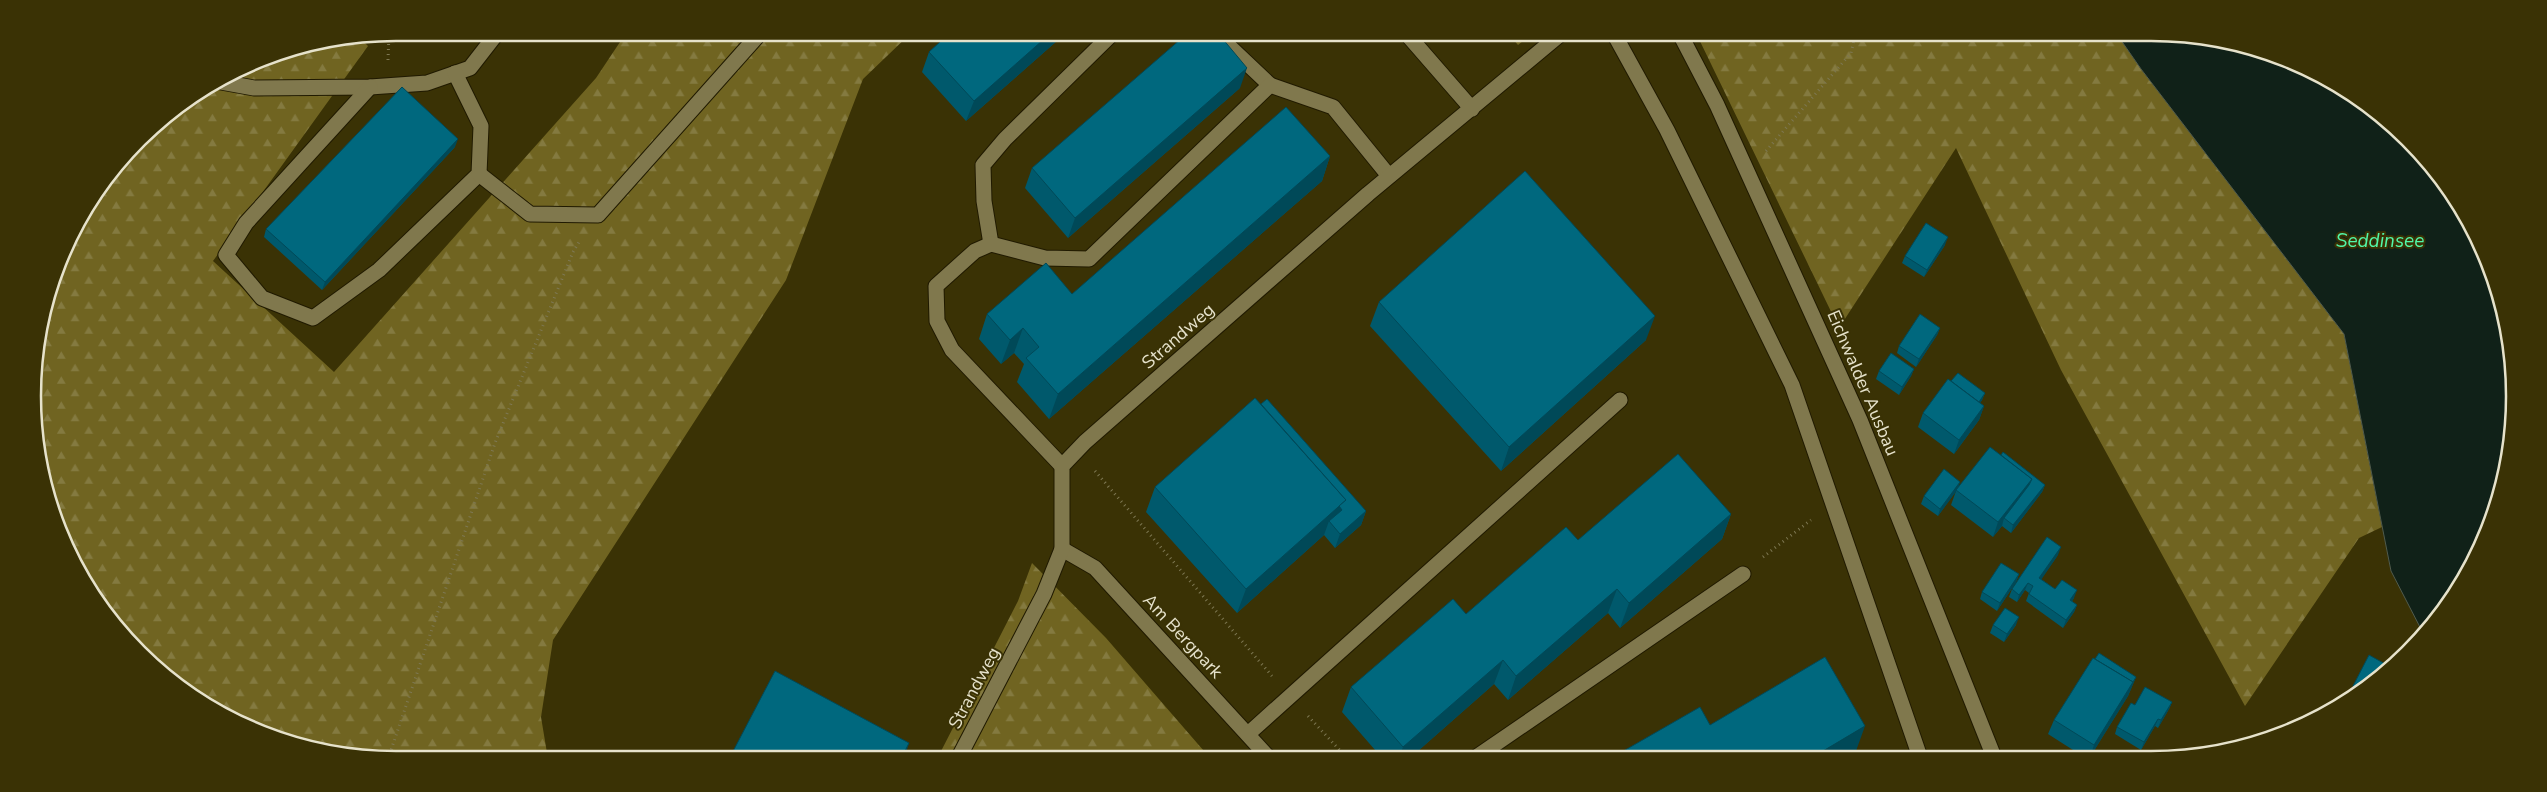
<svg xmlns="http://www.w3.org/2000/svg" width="2547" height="792" font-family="'Nunito Sans',sans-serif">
  <defs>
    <pattern id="forest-firs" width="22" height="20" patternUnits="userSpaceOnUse" patternTransform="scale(1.25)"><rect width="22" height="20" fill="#706421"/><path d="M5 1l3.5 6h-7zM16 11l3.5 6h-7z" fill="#847a40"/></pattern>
  </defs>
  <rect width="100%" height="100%" fill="#3a3205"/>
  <g fill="url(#forest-firs)">
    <path d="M626 33H911L863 79 786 280 553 640 541 717 548 759H396L325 752 257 732 194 698 139 653 94 598 45 490 33 420 36 349 70 235 107 175 156 123 257 60 325 39 358 36 368 46 213 261 334 372 596 78Z"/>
    <path d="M1508 33H1533L1518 45Z"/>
    <path d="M1696 33H2116L2141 69 2344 334 2382 527 2359 538 2245 706 2061 370 1956 148 1839 328Z"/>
    <path d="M1032 563 1106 638 1210 758 937 759 1018 601Z"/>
  </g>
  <path fill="#102118" stroke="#505b4e" d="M2116 33C2175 32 2235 38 2290 60 2434 120 2527 274 2511 429 2510 441 2510 455 2507 468 2503 487 2493 506 2486 524 2480 541 2475 562 2466 577 2455 596 2436 614 2422 631L2391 571 2344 334 2141 69Z"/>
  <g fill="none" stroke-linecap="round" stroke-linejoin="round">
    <defs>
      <g id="lane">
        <path d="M1214 32 1270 85"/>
        <path d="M1405 32 1472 109"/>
        <path d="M1613 32 1667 130 1792 385 1920 757"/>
        <path d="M221 82 254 88 370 87 427 83 470 68 498 32"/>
        <path d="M370 87 246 223 226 255 262 298 313 318 379 270 479 174 481 126 455 73"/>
        <path d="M479 174 530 214 598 215 761 32"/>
        <path d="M991 244 984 201 983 165 1005 139 1114 32"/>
        <path d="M1062 466 952 350 937 321 936 286 975 251 991 244 1045 258 1089 259 1270 85 1333 107 1389 176"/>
        <path d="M1062 549 1095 568 1269 758"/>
        <path d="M1248 734 1620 400"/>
        <path d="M1475 758 1743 574"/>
        <path d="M958 759 1044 594 1062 549V466L1085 442 1368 194 1563 32"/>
      </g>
      <path id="street" d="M1679 32 1717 105 1860 420 1994 757"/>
    </defs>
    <use href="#lane" stroke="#201a00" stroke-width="17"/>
    <use href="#street" stroke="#201a00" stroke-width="17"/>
    <g stroke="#7e7853" stroke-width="3" stroke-dasharray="1 4" stroke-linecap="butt">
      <path d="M388 60 389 33"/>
      <path d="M1766 151 1851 53 1856 32"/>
      <path d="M1095 471 1272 676"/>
      <path d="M1763 557 1811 520"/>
      <path d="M1308 716 1347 758"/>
      <path d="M388 759 495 443 573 252 579 242"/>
    </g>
    <use href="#lane" stroke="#80784d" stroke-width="15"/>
    <use href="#street" stroke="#80784d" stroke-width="15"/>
  </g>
  <g fill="#00596c">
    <path d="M951 32H1067L966 121 922 72 929 52Z"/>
    <path d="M1240 88 1068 238 1025 188 1032 168Z"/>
    <path d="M455 147 322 290 264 237 266 229Z"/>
    <path d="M1330 156 1322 181 1049 419 1017 382 1024 364 1014 353 1001 364 979 339 987 314 1072 294Z"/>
    <path d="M1945 245 1924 277 1902 263 1905 256Z"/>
    <path d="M1379 302 1646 340 1501 471 1370 326Z"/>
    <path d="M1940 328 1937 335 1916 367 1897 353 1899 346Z"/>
    <path d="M1914 369 1911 376 1899 395 1876 379 1879 371Z"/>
    <path d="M1951 381 1985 393 1982 400 1980 403 1984 406 1979 420 1954 454 1918 427 1923 413Z"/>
    <path d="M1261 404 1366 511 1361 525 1335 548 1324 535 1237 613 1146 512 1155 487Z"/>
    <path d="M2001 455 2045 485 2042 492 2011 533 2002 526 1993 537 1951 505 1956 491 1938 516 1921 504 1924 496 1958 489Z"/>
    <path d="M1731 514 1722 539 1620 628 1608 613 1508 700 1494 684 1410 758H1382L1342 712 1351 687 1466 614 1578 540Z"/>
    <path d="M2058 555 2041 579 2055 589 2074 598 2072 601 2077 605 2074 612 2063 628 2026 601 2029 593 2025 590 2017 602 2009 597 2012 589Z"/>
    <path d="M2019 574 2016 582 1997 611 1980 599 1982 592Z"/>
    <path d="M1993 625H2016L2004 642 1990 633Z"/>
    <path d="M2387 665 2384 674 2352 695 2350 694 2353 686Z"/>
    <path d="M2136 677 2128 696 2090 757H2084L2048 734 2054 720Z"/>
    <path d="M2172 702 2169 709 2158 728 2155 726 2141 750 2115 734 2117 727 2135 705Z"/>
  </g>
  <g fill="#004958">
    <path d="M1052 32H1067L966 121 974 101Z"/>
    <path d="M1247 68 1240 88 1068 238 1075 218Z"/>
    <path d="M458 139 455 147 322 290 325 282Z"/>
    <path d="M1330 156 1322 181 1049 419 1058 394Z"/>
    <path d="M1948 237 1945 245 1924 277 1927 270Z"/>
    <path d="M1655 316 1646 340 1501 471 1509 447Z"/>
    <path d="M1023 328 1014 353 1001 364 1010 340Z"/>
    <path d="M1940 328 1937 335 1916 367 1919 359Z"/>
    <path d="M1914 369 1911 376 1899 395 1902 387Z"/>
    <path d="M1985 393 1982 400 1972 415 1975 407Z"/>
    <path d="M1984 406 1979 420 1954 454 1959 440Z"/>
    <path d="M2032 479 2027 493 2004 518 2002 526 1993 537 1998 522Z"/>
    <path d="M1960 482 1958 489 1938 516 1940 509Z"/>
    <path d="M2045 485 2042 492 2011 533 2013 525Z"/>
    <path d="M1346 500 1337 524 1329 521 1324 535 1237 613 1246 589Z"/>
    <path d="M1366 511 1361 525 1335 548 1340 534Z"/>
    <path d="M1731 514 1722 539 1620 628 1629 603Z"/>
    <path d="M2061 547 2058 555 2037 586 2039 578Z"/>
    <path d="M2019 574 2016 582 1997 611 2000 603Z"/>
    <path d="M2028 583 2025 590 2017 602 2019 595Z"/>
    <path d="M1617 589 1608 613 1508 700 1516 676Z"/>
    <path d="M2077 590 2074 598 2068 608 2070 600Z"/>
    <path d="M2077 605 2074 612 2063 628 2066 620Z"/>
    <path d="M2019 617 2016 625 2004 642 2007 634Z"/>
    <path d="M1503 660 1494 684 1410 758H1399L1403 747Z"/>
    <path d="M2136 677 2128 696 2090 757 2094 745Z"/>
    <path d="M2172 702 2169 709 2158 728 2161 720Z"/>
    <path d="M2158 719 2155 726 2141 750 2144 742Z"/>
    <path d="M1865 726 1856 751 1846 757H1813Z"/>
    <path d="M909 743 904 759H901Z"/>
  </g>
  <g fill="#00687e" stroke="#004958">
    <path d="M951 32H1052L974 101 929 52Z"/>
    <path d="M1189 32H1217L1247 68 1075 218 1032 168Z"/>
    <path d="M402 87 458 139 325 282 266 229Z"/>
    <path d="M1286 107 1330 156 1058 394 1026 358 1039 347 1023 328 1010 340 987 314 1046 263 1072 294Z"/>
    <path d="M1525 171 1655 316 1509 447 1379 302Z"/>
    <path d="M1926 223 1948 237 1927 270 1905 256Z"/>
    <path d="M1920 314 1940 328 1919 359 1899 346Z"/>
    <path d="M1891 353 1914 369 1902 387 1879 371Z"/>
    <path d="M1958 373 1985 393 1979 402 1951 381Z"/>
    <path d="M1948 379 1984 406 1959 440 1923 413Z"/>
    <path d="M1255 398 1346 500 1246 589 1155 487Z"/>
    <path d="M1267 399 1366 511 1340 534 1329 521 1342 510 1339 506 1346 500 1261 404Z"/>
    <path d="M1990 447 2032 479 1998 522 1956 490Z"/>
    <path d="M2003 452 2045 485 2013 525 2004 518 2029 485 2032 479 2001 455Z"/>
    <path d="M1678 454 1731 514 1629 603 1617 589 1516 676 1503 660 1403 747 1351 687 1453 599 1466 614 1566 527 1578 540Z"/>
    <path d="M1944 469 1960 482 1940 509 1924 496Z"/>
    <path d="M2047 537 2061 547 2039 578 2055 589 2062 580 2077 590 2070 600 2077 605 2066 620 2029 594 2033 586 2028 583 2019 595 2012 589Z"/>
    <path d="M2001 563 2019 574 2000 603 1982 592Z"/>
    <path d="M2005 608 2019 617 2007 634 1993 625Z"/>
    <path d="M2099 653 2136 677 2133 682 2095 659Z"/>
    <path d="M2369 655 2387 665 2382 675 2360 690 2353 686Z"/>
    <path d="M1825 657 1865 726 1813 757H1613L1700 707 1710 725Z"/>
    <path d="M2093 658 2133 682 2094 745 2054 720Z"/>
    <path d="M775 671 909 743 901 759H729Z"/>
    <path d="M2145 687 2172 702 2161 720 2158 719 2144 742 2117 727 2131 703 2135 705Z"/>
    <path d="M2109 754 2115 757H2108Z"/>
  </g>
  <g text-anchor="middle" stroke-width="4" stroke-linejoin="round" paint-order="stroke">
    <g font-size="18" fill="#e6e2cb" stroke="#3a3205">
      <text transform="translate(1178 336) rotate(-41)" y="6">Strandweg</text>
      <text transform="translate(1863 383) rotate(67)" y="6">Eichwalder Ausbau</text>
      <text transform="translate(1183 636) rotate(47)" y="6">Am Bergpark</text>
      <text transform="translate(974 688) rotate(-62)" y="6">Strandweg</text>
    </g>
    <g font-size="19" font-style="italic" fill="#51f7a9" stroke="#3a3205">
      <text x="2380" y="247">Seddinsee</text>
    </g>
  </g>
  <path d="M0 0H2547V792H0ZM396 41H2151A355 355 0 0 1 2506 396V396A355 355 0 0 1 2151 751H396A355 355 0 0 1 41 396V396A355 355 0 0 1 396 41Z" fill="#3a3205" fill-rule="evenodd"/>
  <path fill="none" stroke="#e6e2cb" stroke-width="2.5" d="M396 41H2151A355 355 0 0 1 2506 396V396A355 355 0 0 1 2151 751H396A355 355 0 0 1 41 396V396A355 355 0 0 1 396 41Z"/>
</svg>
